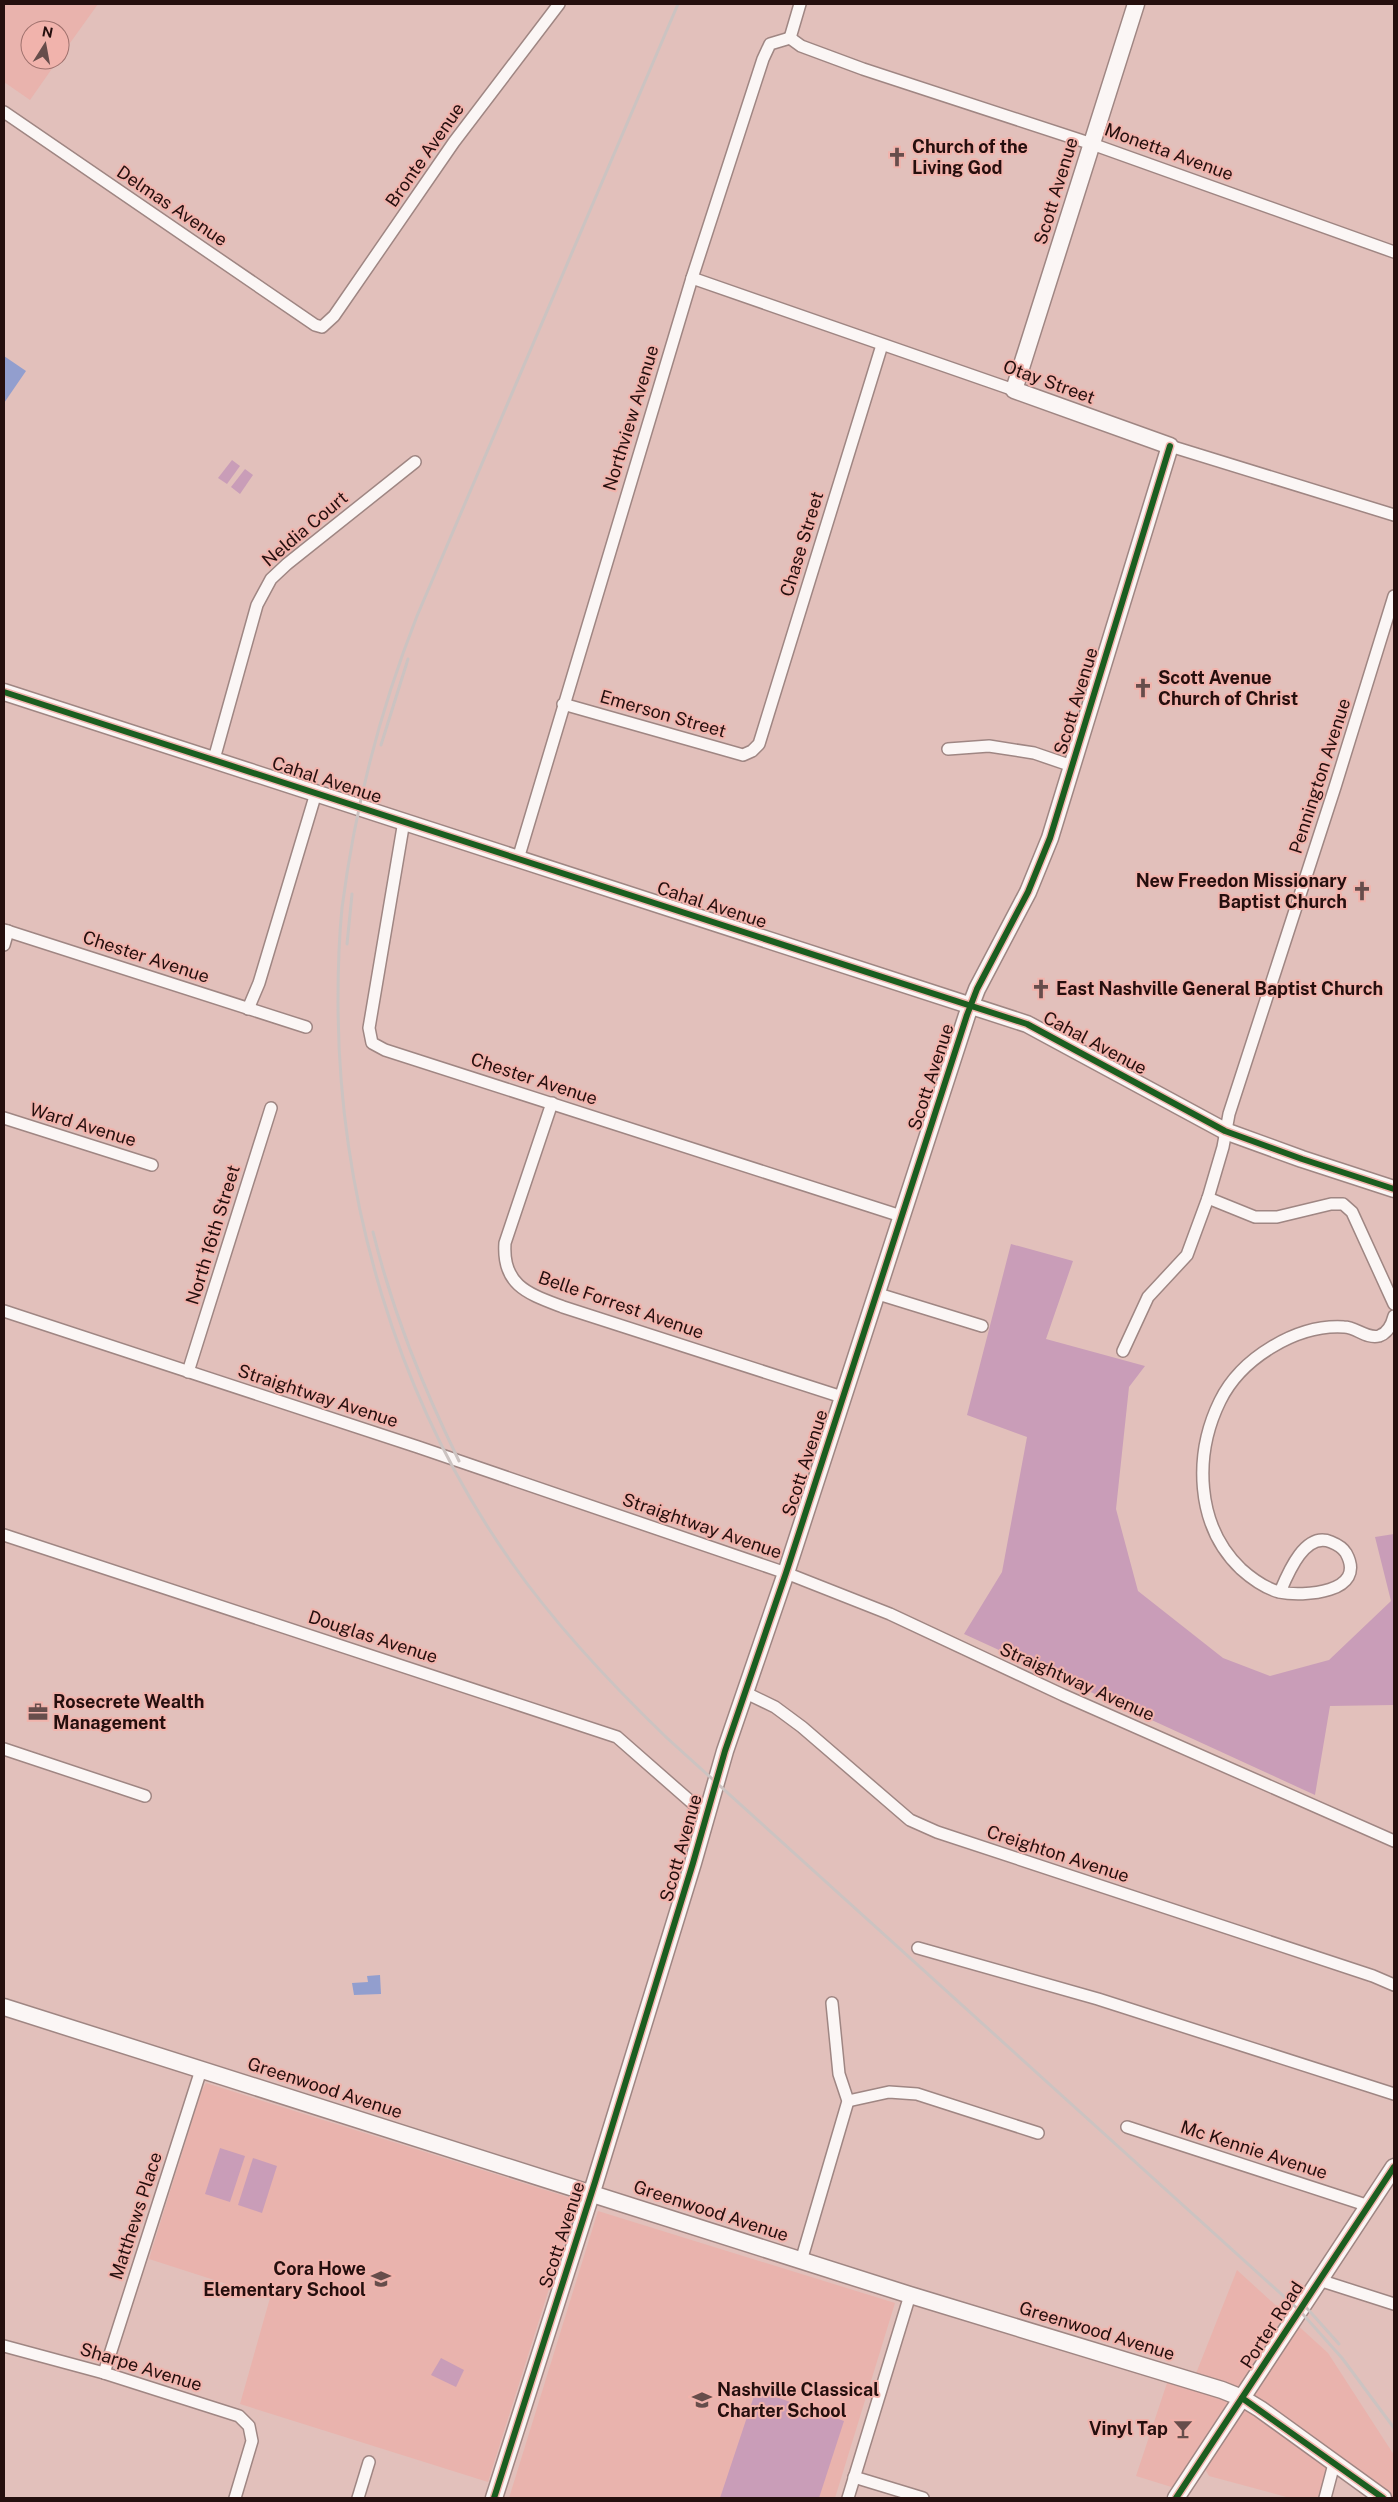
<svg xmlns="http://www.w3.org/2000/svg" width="1398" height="2502" font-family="'Public Sans',sans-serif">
  <rect width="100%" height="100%" fill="#e2c0bb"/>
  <g fill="#e9b3ad">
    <path d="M4 4H98L60 57V30H30V60H58L30 100 4 82Z"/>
    <path d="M206 2083 577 2200 488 2482 240 2404 270 2298 149 2259 201 2092Z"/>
    <path d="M598 2211 895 2303 835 2498H509Z"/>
    <path d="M1237 2270 1328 2353 1394 2455V2498H1383L1334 2465 1325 2498H1290L1209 2476 1200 2460 1181 2490 1136 2476 1170 2374 1193 2381Z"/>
  </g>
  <g fill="#c99db8">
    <path d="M232 460 240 466 227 484 218 478Z"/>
    <path d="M245 469 253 475 240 494 231 487Z"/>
    <path d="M1011 1244 1073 1261 1046 1339 1145 1366 1129 1387 1116 1509 1138 1591 1223 1658 1270 1676 1329 1660 1391 1601 1375 1537 1394 1534V1705L1330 1706 1315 1795 964 1634 1002 1572 1027 1437 967 1415Z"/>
    <path d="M220 2148 245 2156 230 2202 205 2194Z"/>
    <path d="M253 2158 277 2166 262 2213 238 2205Z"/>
    <path d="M441 2358 464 2370 456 2387 431 2375Z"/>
    <path d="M756 2390 844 2421 819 2498H720Z"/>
  </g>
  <g fill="#929ece">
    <path d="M4 356 26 371 4 403Z"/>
    <path d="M380 1975 381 1994 354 1995 352 1983 368 1982 367 1976Z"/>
  </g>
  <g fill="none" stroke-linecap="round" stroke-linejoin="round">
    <defs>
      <g id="street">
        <path d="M790 38 801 46 863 69 1092 144 1394 252"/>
        <path d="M790 38 800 4"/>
        <path d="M4 112 315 325 322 327 334 316 454 142 559 4"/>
        <path d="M692 278 1014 390"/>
        <path d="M1170 446 1394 515"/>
        <path d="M563 704 743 755 752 751 759 744 882 345"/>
        <path d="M948 749 989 746 1034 753 1072 766"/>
        <path d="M214 759 257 605 271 579 287 564 415 462"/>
        <path d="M404 821 369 1028 372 1043 385 1050 901 1216"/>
        <path d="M518 859 692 278 763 59 770 44 790 38"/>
        <path d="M4 930 306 1027"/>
        <path d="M4 945 8 931"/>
        <path d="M248 1009 259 983 316 793"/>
        <path d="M552 1103 505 1243C502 1286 529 1294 563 1307L842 1397"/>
        <path d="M4 1118 152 1165"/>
        <path d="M1208 1198 1255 1217H1277L1331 1204H1343L1352 1212 1394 1304"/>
        <path d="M875 1293 982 1326"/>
        <path d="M4 1311 418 1447 786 1573 890 1614 1063 1695 1394 1841"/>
        <path d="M1123 1351 1148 1297 1187 1255 1208 1198 1223 1147 1229 1114 1335 787 1394 596"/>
        <path d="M188 1372 271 1108"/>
        <path d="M4 1535 617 1737 706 1815"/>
        <path d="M1280 1592C1288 1573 1305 1531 1331 1542 1336 1544 1343 1548 1346 1553 1368 1593 1303 1597 1279 1592 1265 1588 1251 1578 1241 1569 1195 1525 1194 1454 1220 1401 1241 1358 1297 1324 1344 1327 1356 1327 1366 1339 1379 1336 1388 1333 1392 1324 1394 1316"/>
        <path d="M746 1693 775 1707 802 1727 910 1820 937 1832 1373 1976 1394 1985"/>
        <path d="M4 1749 145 1796"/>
        <path d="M918 1948 1098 1999 1394 2094"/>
        <path d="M848 2101 889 2092 917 2094 1038 2133"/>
        <path d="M1127 2127 1369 2206"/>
        <path d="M801 2261 848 2101 839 2074 832 2003"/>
        <path d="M1319 2280 1394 2304"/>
        <path d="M4 2346 104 2373 239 2416 249 2426 252 2441 235 2498"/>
        <path d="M104 2373 201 2070"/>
        <path d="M854 2477 923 2498"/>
        <path d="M358 2498 369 2462"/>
        <path d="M848 2498 910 2295"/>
        <path d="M1325 2498 1334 2464"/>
      </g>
      <g id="secondary">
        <path d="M4 692 1027 1024 1225 1131 1302 1159 1394 1189"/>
        <path d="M4 2007 910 2295 1222 2390 1242 2398 1260 2409 1383 2498"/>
        <path d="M494 2498 595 2182 693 1863 725 1751 786 1573 967 1015 977 989 1028 892 1050 838 1170 446 1014 390 1136 4"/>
        <path d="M1176 2498 1394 2167"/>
      </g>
    </defs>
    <use href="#street" stroke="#9f8683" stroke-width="14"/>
    <use href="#secondary" stroke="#9f8683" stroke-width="19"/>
    <use href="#street" stroke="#fbf6f5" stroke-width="11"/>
    <use href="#secondary" stroke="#fbf6f5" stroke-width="16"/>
    <g stroke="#ccc3c1" stroke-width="3">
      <path d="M678 4 417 616C380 710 355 807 342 908 339 938 338 969 338 1000 338 1198 397 1401 512 1563 557 1627 611 1684 667 1738L1300 2311 1342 2358 1394 2428"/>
      <path d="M381 745 408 659"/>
      <path d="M347 944 352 894"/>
      <path d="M373 1232C393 1313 422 1385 459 1461"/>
      <path d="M1304 2305 1339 2344"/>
    </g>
    <defs>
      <g id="cycleway">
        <path d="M4 692 1027 1024 1225 1131 1302 1159 1394 1189"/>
        <path d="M1242 2398 1383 2498"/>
        <path d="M494 2498 595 2182 693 1863 725 1751 786 1573 967 1015 977 989 1028 892 1050 838 1170 446"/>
        <path d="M1176 2498 1394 2167"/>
      </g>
    </defs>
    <use href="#cycleway" stroke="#f1b3ac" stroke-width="9"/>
    <use href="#cycleway" stroke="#1b5e20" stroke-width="6"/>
  </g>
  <defs>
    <symbol id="church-bare" viewBox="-9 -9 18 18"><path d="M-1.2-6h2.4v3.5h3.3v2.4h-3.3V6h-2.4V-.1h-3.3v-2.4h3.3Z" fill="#674d4b" stroke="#f1b3ac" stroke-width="2.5" paint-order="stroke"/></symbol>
    <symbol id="office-bare" viewBox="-9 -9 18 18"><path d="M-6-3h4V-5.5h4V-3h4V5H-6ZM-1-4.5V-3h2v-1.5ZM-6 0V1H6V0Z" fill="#674d4b" stroke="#f1b3ac" stroke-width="2.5" paint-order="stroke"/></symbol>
    <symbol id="school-bare" viewBox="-9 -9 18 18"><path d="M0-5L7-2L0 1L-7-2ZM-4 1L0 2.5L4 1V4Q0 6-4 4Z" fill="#674d4b" stroke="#f1b3ac" stroke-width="2.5" paint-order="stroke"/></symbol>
    <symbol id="bar-bare" viewBox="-9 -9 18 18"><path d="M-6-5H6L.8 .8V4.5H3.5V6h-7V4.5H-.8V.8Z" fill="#674d4b" stroke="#f1b3ac" stroke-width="2.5" paint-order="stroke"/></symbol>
  </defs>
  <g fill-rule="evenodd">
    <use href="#church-bare" x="883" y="143" width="28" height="28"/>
    <use href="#church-bare" x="1129" y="674" width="28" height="28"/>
    <use href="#church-bare" x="1348" y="877" width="28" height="28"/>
    <use href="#church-bare" x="1027" y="975" width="28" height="28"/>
    <use href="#office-bare" x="24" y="1698" width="28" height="28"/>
    <use href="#school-bare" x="367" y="2265" width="28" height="28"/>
    <use href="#school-bare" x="688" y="2386" width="28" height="28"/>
    <use href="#bar-bare" x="1169" y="2415" width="28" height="28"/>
  </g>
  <g text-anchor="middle" stroke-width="4" stroke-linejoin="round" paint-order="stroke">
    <g font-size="18" font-weight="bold" fill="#250f0e" stroke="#f1b3ac" text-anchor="start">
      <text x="912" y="153">Church of the<tspan x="912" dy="21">Living God</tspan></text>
      <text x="1158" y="684">Scott Avenue<tspan x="1158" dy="21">Church of Christ</tspan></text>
      <text x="1347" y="887" text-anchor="end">New Freedon Missionary<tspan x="1347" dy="21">Baptist Church</tspan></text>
      <text x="1056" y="995">East Nashville General Baptist Church</text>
      <text x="53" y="1708">Rosecrete Wealth<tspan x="53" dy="21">Management</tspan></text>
      <text x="366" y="2275" text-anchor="end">Cora Howe<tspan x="366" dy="21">Elementary School</tspan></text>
      <text x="717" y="2396">Nashville Classical<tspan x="717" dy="21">Charter School</tspan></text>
      <text x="1168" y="2435" text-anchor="end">Vinyl Tap</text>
    </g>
    <g font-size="18" fill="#250f0e" stroke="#f1b3ac">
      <text transform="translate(1169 152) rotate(20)" y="6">Monetta Avenue</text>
      <text transform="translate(425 155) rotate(-55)" y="6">Bronte Avenue</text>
      <text transform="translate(1056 191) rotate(-73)" y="6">Scott Avenue</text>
      <text transform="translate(172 206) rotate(34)" y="6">Delmas Avenue</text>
      <text transform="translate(1049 382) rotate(20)" y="6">Otay Street</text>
      <text transform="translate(631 418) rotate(-73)" y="6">Northview Avenue</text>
      <text transform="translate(305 529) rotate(-40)" y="6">Neldia Court</text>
      <text transform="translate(802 544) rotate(-73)" y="6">Chase Street</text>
      <text transform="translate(1076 701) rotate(-73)" y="6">Scott Avenue</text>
      <text transform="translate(663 714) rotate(16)" y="6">Emerson Street</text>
      <text transform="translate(1320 776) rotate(-72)" y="6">Pennington Avenue</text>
      <text transform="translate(327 780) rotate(18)" y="6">Cahal Avenue</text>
      <text transform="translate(712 905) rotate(18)" y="6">Cahal Avenue</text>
      <text transform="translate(146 957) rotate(18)" y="6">Chester Avenue</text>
      <text transform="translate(1095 1043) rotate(28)" y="6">Cahal Avenue</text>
      <text transform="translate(931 1077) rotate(-72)" y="6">Scott Avenue</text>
      <text transform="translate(534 1079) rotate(18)" y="6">Chester Avenue</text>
      <text transform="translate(83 1125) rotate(17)" y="6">Ward Avenue</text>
      <text transform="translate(213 1235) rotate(-73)" y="6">North 16th Street</text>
      <text transform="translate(621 1305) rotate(19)" y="6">Belle Forrest Avenue</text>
      <text transform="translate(318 1396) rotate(18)" y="6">Straightway Avenue</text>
      <text transform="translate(805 1463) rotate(-72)" y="6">Scott Avenue</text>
      <text transform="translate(702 1526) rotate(19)" y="6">Straightway Avenue</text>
      <text transform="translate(373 1637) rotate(18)" y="6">Douglas Avenue</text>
      <text transform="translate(1077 1682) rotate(24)" y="6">Straightway Avenue</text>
      <text transform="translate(681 1848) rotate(-74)" y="6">Scott Avenue</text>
      <text transform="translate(1058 1854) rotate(18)" y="6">Creighton Avenue</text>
      <text transform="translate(325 2088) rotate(18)" y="6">Greenwood Avenue</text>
      <text transform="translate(1254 2150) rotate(18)" y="6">Mc Kennie Avenue</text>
      <text transform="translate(711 2211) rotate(18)" y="6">Greenwood Avenue</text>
      <text transform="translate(136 2216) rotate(-72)" y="6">Matthews Place</text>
      <text transform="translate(562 2235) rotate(-72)" y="6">Scott Avenue</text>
      <text transform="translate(1272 2325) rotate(-57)" y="6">Porter Road</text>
      <text transform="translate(1097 2331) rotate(17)" y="6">Greenwood Avenue</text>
      <text transform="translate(141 2367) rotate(17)" y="6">Sharpe Avenue</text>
    </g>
  </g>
  <rect width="1398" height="2502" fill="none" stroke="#250f0e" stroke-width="10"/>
  <g transform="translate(45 45) rotate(11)"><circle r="24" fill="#f1b3ac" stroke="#9f716d"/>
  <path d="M0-4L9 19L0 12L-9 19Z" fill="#674d4b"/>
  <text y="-8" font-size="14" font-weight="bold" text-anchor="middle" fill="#250f0e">N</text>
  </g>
</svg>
